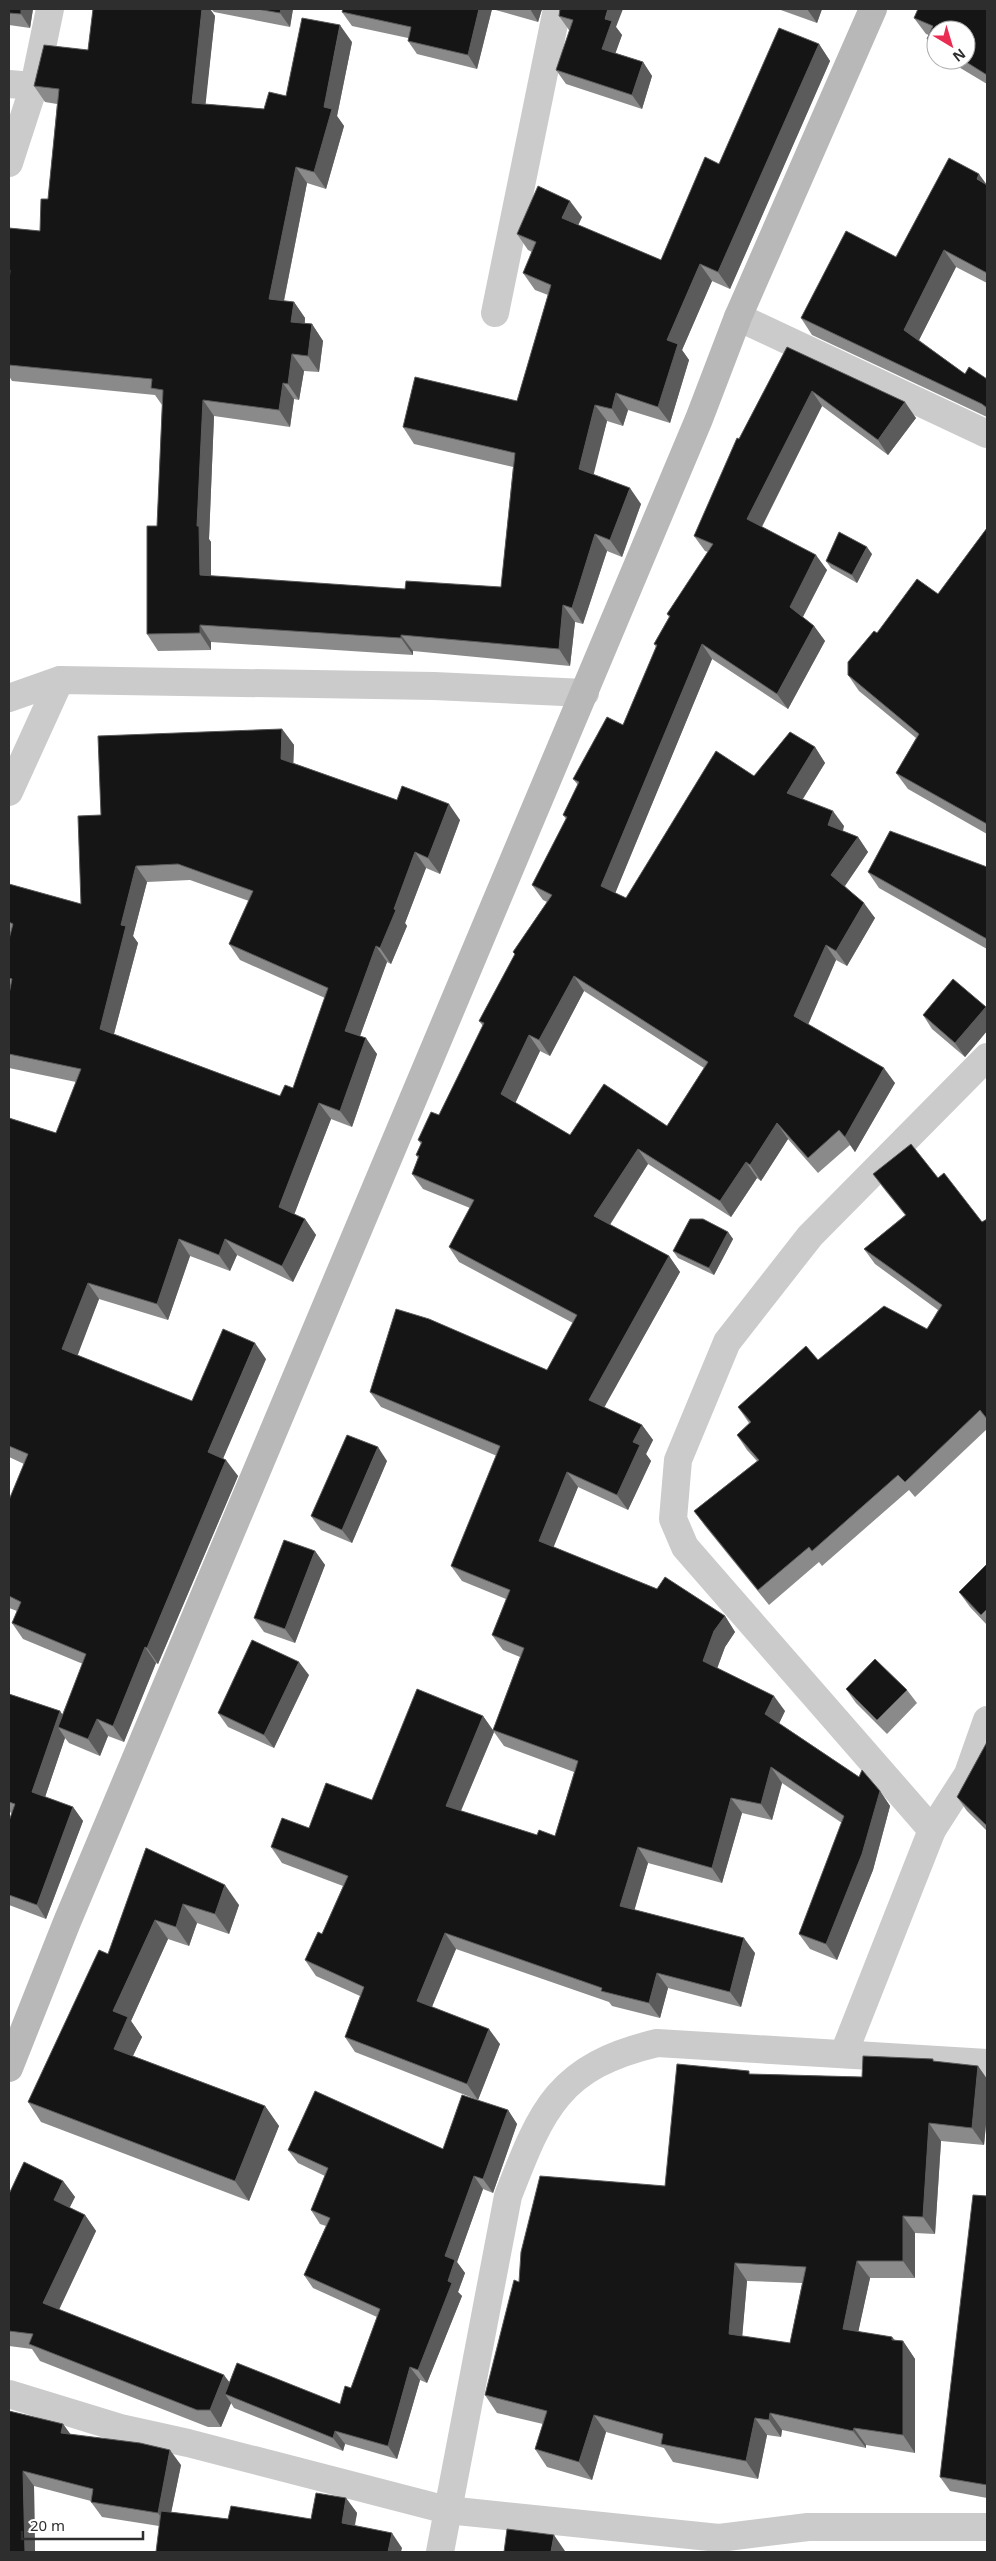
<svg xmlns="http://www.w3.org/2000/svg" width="996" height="2561" font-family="'Noto Sans',sans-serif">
  <rect width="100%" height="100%" fill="#fff"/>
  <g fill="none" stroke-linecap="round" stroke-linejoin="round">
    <g stroke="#cbcbcb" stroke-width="28">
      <path d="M9 84 34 86 50 9"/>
      <path d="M9 163 34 86"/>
      <path d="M495 313 557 9"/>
      <path d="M738 317 987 434"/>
      <path d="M9 698 60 680 434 686 585 693"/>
      <path d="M9 792 60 680"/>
      <path d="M932 1830 685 1547 673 1519 678 1460 727 1342 810 1236 987 1057"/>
      <path d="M844 2053 932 1830 968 1774 987 1720"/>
      <path d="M9 2394 120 2428 188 2443 447 2510 719 2538 808 2527H987"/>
      <path d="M440 2552 508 2196C542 2108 559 2066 657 2043L987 2063"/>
    </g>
    <path stroke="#b8b8b8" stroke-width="28" d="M9 2068 67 1922 699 419 738 317 873 9"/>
  </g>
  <g fill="#8a8a8a" fill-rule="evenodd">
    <path d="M9 9H33L30 28 9 25Z"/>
    <path d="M93 9H210L215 16 205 104 264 109 286 96 352 42 337 116 344 126 326 189 307 183 284 301 294 302 305 318V323L312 324 323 341 319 372 304 371 299 400 294 399 290 427 214 416 209 539 211 542V576L405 589 501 587 513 467 414 444 403 427 517 401 548 295 535 290 523 273 532 252 528 250 517 234 582 217 578 225 661 260 719 164 819 44 830 61 730 289 712 281 682 350 689 360 670 423 628 410 623 426 607 421 593 474 641 504 622 557 607 551 583 624 575 622 570 666 413 651V655L211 642V650L158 651 147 634 157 526 162 405 155 395 12 381 9 376V228L40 231 48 199 57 104 45 102 34 86 88 50Z"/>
    <path d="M211 9H293L290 27 214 12Z"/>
    <path d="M343 9H542L538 22 492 9 477 69 417 54 408 41V38L352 26 342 12Z"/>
    <path d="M778 9H822L817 23Z"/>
    <path d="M987 9V84L947 60H966L936 30V51L927 39 929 35 926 34 914 18Z"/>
    <path d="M559 16 616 27 622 35 615 53 643 62 652 76 642 109 566 84 556 70 570 30H569Z"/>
    <path d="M987 185V283L956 267 919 340 965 374 987 379V417L812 335 801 318 896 257Z"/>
    <path d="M787 347 916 418 888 455 822 406 762 527 827 570 803 617 814 626 825 641 788 709 712 659 615 893 626 898 754 776 815 747 825 763 803 799 844 826 843 831 858 837 868 852 845 886 875 918 847 966 836 960 808 1024 895 1083 855 1152 850 1145 818 1173 788 1139 761 1181 757 1178 731 1217 648 1164 610 1225 669 1256 680 1272 604 1407 642 1425 653 1440 646 1454 651 1461 628 1510 578 1487 553 1547 725 1616 735 1632 725 1647 717 1668 785 1711 779 1723 880 1791 890 1806 873 1870 837 1960 810 1949 799 1934 842 1823 782 1783 772 1820 742 1813 722 1883 648 1863 634 1910 755 1953 741 2007 668 1988 660 2018 612 2006 609 2002 456 1949 432 2007 500 2044 478 2100 355 2052 345 2037 360 1996 316 1976 305 1960 322 1934 343 1886 282 1863 271 1847 309 1828 372 1800 483 1716 493 1730 520 1657 503 1650 492 1635 506 1599 462 1581 451 1566 497 1456 381 1407 370 1392 547 1370 573 1323 459 1262 449 1247 470 1208 423 1189 412 1174 418 1158 416 1155 421 1144 418 1140 439 1115 483 1026 479 1021 515 954 513 952 547 902 543 900 532 885 566 819 563 815 578 785 573 779 623 725 656 647 654 644 669 617 667 614 708 552 705 551 694 536 739 439ZM584 991 704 1068 667 1126 570 1135 515 1103 540 1051 550 1056ZM494 1732 504 1746 574 1772 555 1836 537 1835 461 1811Z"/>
    <path d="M987 528V834L908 789 896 773 916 738 859 691 848 675 877 633 938 594Z"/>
    <path d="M872 554 857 583 831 568 826 561Z"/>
    <path d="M282 729 294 745 293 763 397 800 460 820 440 874 426 868 405 923 407 926 391 964 387 962 360 1036 377 1054 352 1127 331 1119 294 1214 305 1219 316 1235 293 1282 237 1255 230 1271 190 1256 168 1320 99 1299 77 1355 192 1401 266 1359 223 1458 238 1476 158 1664 156 1663 124 1742 108 1736 100 1756 69 1743 65 1738 45 1797 73 1807 83 1821 46 1919 9 1905V1821L12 1813 9 1812V1694L60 1711 62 1715 83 1664 23 1639 12 1623 17 1611 9 1608V1500L24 1464 9 1457V1118L56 1133 76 1082 9 1068V939L10 935 9 934V884L81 904 101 815ZM190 880 249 901 229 944 240 960 325 998 293 1088 280 1096 114 1034 138 943 133 936 147 882Z"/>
    <path d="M987 867V949L879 888 868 872Z"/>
    <path d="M987 1009V1031L965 1057 932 1029 923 1015Z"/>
    <path d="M873 1174 938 1178 982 1222 987 1219V1429L915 1497 909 1490 822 1566 819 1562 769 1605 705 1526 694 1511 757 1461 747 1450 737 1435 749 1423 738 1407 818 1360 927 1329 938 1310 875 1264 864 1249 905 1215 884 1189Z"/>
    <path d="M728 1232 733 1239 714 1275 678 1258 673 1251Z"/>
    <path d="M387 1461 352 1543 321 1530 311 1516Z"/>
    <path d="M315 1551 325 1565 295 1643 264 1632 254 1618Z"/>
    <path d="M987 1564V1625L970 1607 959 1592Z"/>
    <path d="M309 1675 274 1748 228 1727 218 1713Z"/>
    <path d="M846 1689 907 1690 917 1703 887 1734 856 1703Z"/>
    <path d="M987 1742V1831L967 1811 957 1797Z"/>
    <path d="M146 1848 239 1905 229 1934 197 1923 189 1946 168 1939 131 2021 142 2037 133 2056 265 2106 279 2126 249 2201 41 2122 28 2102 108 1954Z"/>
    <path d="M935 2062 978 2066 987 2079V2114L984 2145 941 2141 935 2234 915 2233V2278H870L858 2332 892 2337 895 2340 903 2341 915 2359V2453L866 2445V2448L782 2430 781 2437 767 2435 758 2479 673 2462 664 2448 606 2432 592 2480 547 2467 535 2449 543 2424 497 2413 485 2395 519 2282 665 2186 751 2074 862 2077ZM747 2281 802 2283 790 2343 742 2336Z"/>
    <path d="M508 2110 517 2124 493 2193 483 2189 457 2262 465 2273 458 2292 462 2296 427 2383 420 2380 397 2459 345 2444 343 2451 234 2408 231 2403 221 2427H208L40 2361 32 2349 9 2346V2194L63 2181 75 2197 69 2208 85 2215 96 2231 59 2310 229 2382 340 2404 351 2388 377 2317 313 2288 304 2275 326 2226 320 2224 311 2210 325 2176 298 2163 288 2150 443 2149Z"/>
    <path d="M987 2196V2498L950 2491 940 2477Z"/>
    <path d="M9 2411 63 2424 70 2434 181 2465 171 2512 228 2519H311L346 2498 357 2513 355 2526 402 2548 159 2526 102 2517 91 2502V2501L34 2486 35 2552H9Z"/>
  </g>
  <g fill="#5b5b5b">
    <path d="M21 9H33L30 28 21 14Z"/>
    <path d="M202 9H210L215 16 204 119 192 103Z"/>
    <path d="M281 9H293L290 27 280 13Z"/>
    <path d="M479 9H492L477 69 468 55Z"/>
    <path d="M530 9H542L538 22Z"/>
    <path d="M608 9H623L616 27 622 35 612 63 602 49 605 19Z"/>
    <path d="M807 9H822L817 23Z"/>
    <path d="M340 25 352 42 337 116 344 126 326 189 314 172 324 107Z"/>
    <path d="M819 44 830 61 730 289 718 272Z"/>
    <path d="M643 62 652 76 642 109 632 95Z"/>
    <path d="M296 167 307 183 281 315 269 299Z"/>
    <path d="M979 174 987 185 977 179Z"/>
    <path d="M570 201 582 217 574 234 562 218Z"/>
    <path d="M944 250 956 267 916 346 904 330Z"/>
    <path d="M700 264 712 281 682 350 689 360 670 423 658 407 667 340Z"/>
    <path d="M294 302 305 318 303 338 291 322Z"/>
    <path d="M312 324 323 341 319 372 308 356Z"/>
    <path d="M292 354 304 371 299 400 288 384Z"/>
    <path d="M283 383 294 399 290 427 279 410Z"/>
    <path d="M812 391 822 406 758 534 747 519Z"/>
    <path d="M616 393 628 410 623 426 612 409Z"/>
    <path d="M203 400 214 416 209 539 211 542V592L200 575 197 526Z"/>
    <path d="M905 402 916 418 888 455 878 440Z"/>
    <path d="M595 405 607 421 591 485 579 469Z"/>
    <path d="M630 488 641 504 622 557 610 540Z"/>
    <path d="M595 534 607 551 583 624 572 608Z"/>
    <path d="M867 547 872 554 857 583 852 575Z"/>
    <path d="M816 555 827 570 800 622 790 607Z"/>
    <path d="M563 605 575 622 570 666 559 649Z"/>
    <path d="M200 625 211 642V650L200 633Z"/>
    <path d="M814 626 825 641 788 709 777 694Z"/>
    <path d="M401 635 413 651V655L401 638Z"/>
    <path d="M702 644 712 659 612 901 601 886Z"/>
    <path d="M282 729 294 745 293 776 281 759Z"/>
    <path d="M815 747 825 763 797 808 787 793Z"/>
    <path d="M449 804 460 820 440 874 428 858Z"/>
    <path d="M833 811 844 826 839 840 828 825Z"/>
    <path d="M858 837 868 852 842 890 831 875Z"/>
    <path d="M415 852 426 868 405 923 407 926 391 964 380 948Z"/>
    <path d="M136 866 147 882 133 936 138 943 111 1045 100 1029 121 925Z"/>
    <path d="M864 903 875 918 847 966 836 951Z"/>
    <path d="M826 945 836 960 805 1032 794 1016Z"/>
    <path d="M376 946 387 962 356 1047 345 1031Z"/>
    <path d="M574 976 584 991 550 1056 539 1040Z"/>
    <path d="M986 1007 987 1009V1031L965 1057 955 1043Z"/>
    <path d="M529 1035 540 1051 512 1110 501 1094Z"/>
    <path d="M366 1038 377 1054 352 1127 340 1111Z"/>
    <path d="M884 1068 895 1083 855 1152 845 1137Z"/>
    <path d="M319 1103 331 1119 291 1223 279 1207Z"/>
    <path d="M777 1123 788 1139 761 1181 750 1165Z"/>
    <path d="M638 1149 648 1164 605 1232 594 1216Z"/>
    <path d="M746 1162 757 1178 731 1217 720 1201Z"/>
    <path d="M305 1219 316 1235 293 1282 282 1266Z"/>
    <path d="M728 1232 733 1239 714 1275 709 1268Z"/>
    <path d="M179 1239 190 1256 168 1320 157 1304Z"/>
    <path d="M225 1239 237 1255 230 1271 219 1255Z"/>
    <path d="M669 1256 680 1272 600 1415 589 1400Z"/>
    <path d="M88 1283 99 1299 74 1365 62 1349Z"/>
    <path d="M255 1343 266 1359 219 1468 208 1452Z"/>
    <path d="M642 1425 653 1440 646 1454 651 1461 628 1510 617 1495 633 1442Z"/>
    <path d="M378 1447 387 1461 352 1543 342 1530Z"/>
    <path d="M226 1460 238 1476 158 1664 147 1648Z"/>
    <path d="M567 1472 578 1487 550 1556 539 1541Z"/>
    <path d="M315 1551 325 1565 295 1643 285 1629Z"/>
    <path d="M725 1616 735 1632 725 1647 714 1677 703 1661 714 1631Z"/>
    <path d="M145 1647 156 1663 124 1742 113 1726Z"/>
    <path d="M299 1662 309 1675 274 1748 264 1735Z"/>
    <path d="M774 1696 785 1711 776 1730 765 1714Z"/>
    <path d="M60 1711 69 1724 58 1727 65 1738 42 1806 32 1792Z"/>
    <path d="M483 1716 494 1732 456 1822 446 1806Z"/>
    <path d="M97 1719 108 1736 100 1756 88 1739Z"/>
    <path d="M771 1767 782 1783 772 1820 761 1804Z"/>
    <path d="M880 1791 890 1806 873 1870 837 1960 826 1944Z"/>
    <path d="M731 1798 742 1813 722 1883 712 1868Z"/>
    <path d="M73 1807 83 1821 46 1919 37 1905Z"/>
    <path d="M638 1847 648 1863 631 1922 620 1906Z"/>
    <path d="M225 1885 239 1905 229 1934 215 1914Z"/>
    <path d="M183 1904 197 1923 189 1946 176 1927Z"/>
    <path d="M155 1920 168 1939 131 2021 142 2037 127 2068 114 2049 113 2011Z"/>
    <path d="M445 1933 456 1949 428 2016 417 2001Z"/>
    <path d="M744 1938 755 1953 741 2007 730 1992Z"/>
    <path d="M657 1973 668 1988 660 2018 649 2003Z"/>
    <path d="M489 2029 500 2044 478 2100 467 2084Z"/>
    <path d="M978 2066 987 2079V2114L984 2145 972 2128Z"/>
    <path d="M265 2106 279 2126 249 2201 235 2181Z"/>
    <path d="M508 2110 517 2124 493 2193 483 2179Z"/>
    <path d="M929 2123 941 2141 935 2234 923 2217Z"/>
    <path d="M474 2176 483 2189 457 2262 465 2273 458 2292 462 2296 427 2383 418 2370 448 2281 445 2256Z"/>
    <path d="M63 2181 75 2197 65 2217 54 2200Z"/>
    <path d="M85 2215 96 2231 54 2320 43 2303Z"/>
    <path d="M903 2216 915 2233V2278L903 2261Z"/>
    <path d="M857 2261 870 2278 855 2347 843 2329Z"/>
    <path d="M735 2263 747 2281 741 2351 729 2334Z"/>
    <path d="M892 2337 903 2352V2341L915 2359V2453L903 2435 892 2340Z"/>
    <path d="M410 2367 420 2380 397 2459 388 2446Z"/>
    <path d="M224 2375 236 2391 225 2394 231 2403 221 2427 210 2410Z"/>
    <path d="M770 2413 782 2430 781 2437 769 2420Z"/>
    <path d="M594 2415 606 2432 592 2480 579 2462Z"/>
    <path d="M755 2418 767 2435 758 2479 746 2461Z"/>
    <path d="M63 2424 74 2439 61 2433Z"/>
    <path d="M854 2428 866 2445V2448L853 2431Z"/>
    <path d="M335 2431 345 2444 343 2451 333 2438Z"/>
    <path d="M170 2450 181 2465 168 2528 158 2513Z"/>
    <path d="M23 2471 34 2486 35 2552H25Z"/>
    <path d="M346 2498 357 2513 352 2538 342 2523Z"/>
    <path d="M392 2533 402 2548 401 2552H388Z"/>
    <path d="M554 2535 565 2551V2552H551Z"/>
  </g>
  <g fill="#151515" stroke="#5b5b5b" fill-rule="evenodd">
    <path d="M9 9H21V14L9 13Z"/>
    <path d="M93 9H202L192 103 264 109 269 92 286 96 302 18 340 25 324 107 332 109 314 172 296 167 269 299 294 302 291 322 312 324 308 356 292 354 288 384 283 383 279 410 203 400 197 526H199L200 575 405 589 406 581 501 587 515 453 403 427 415 377 517 401 551 285 523 273 536 242 517 234 538 186 570 201 562 218 661 260 705 157 719 164 779 28 819 44 718 272 700 264 667 340 678 344 658 407 616 393 612 409 595 405 579 469 630 488 610 540 595 534 572 608 563 605 559 649 401 635V638L200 625V633L147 634V526H157L163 390 151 388 152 379 9 365V282L10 270H9V228L40 231 41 199H48L59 89 34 86 44 45 88 50Z"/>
    <path d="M257 9H281L280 13Z"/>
    <path d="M343 9H479L468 55 408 41 411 27 342 12Z"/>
    <path d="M560 9H608L605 19 612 21 602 49 643 62 632 95 556 70 573 20 559 16Z"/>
    <path d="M918 9H987V75L963 60H966V30H936V44L927 39 933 26 914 18Z"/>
    <path d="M949 158 979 174 977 179 987 185V273L944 250 904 330 965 374 969 367 987 379V408L982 404 801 318 846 231 896 257Z"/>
    <path d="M787 347 905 402 878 440 812 391 747 519 816 555 790 607 814 626 777 694 702 644 601 886 626 898 716 751 754 776 790 732 815 747 787 793 833 811 828 825 858 837 831 875 864 903 836 951 826 945 794 1016 884 1068 845 1137 839 1130 808 1158 777 1123 750 1165 746 1162 720 1201 638 1149 594 1216 669 1256 589 1400 642 1425 633 1442 640 1445 617 1495 567 1472 539 1541 657 1589 665 1577 725 1616 714 1631 703 1661 774 1696 765 1714 859 1777 862 1770 880 1791 862 1854 826 1944 799 1934 844 1816 771 1767 761 1804 731 1798 712 1868 638 1847 620 1906 744 1938 730 1992 657 1973 649 2003 601 1991 602 1988 445 1933 417 2001 489 2029 467 2084 345 2037 364 1987 305 1960 318 1932 322 1934 348 1876 271 1847 282 1818 309 1828 326 1783 372 1800 417 1689 483 1716 446 1806 537 1835 539 1830 555 1836 578 1761 493 1730 524 1648 492 1635 510 1590 451 1566 500 1446 370 1392 396 1309 429 1319 547 1370 577 1315 449 1247 474 1200 412 1174 419 1156 416 1155 422 1142 418 1140 431 1112 439 1115 484 1023 479 1021 515 954 513 952 552 895 532 885 567 817 563 815 579 782 573 779 607 717 623 725 657 645 654 644 670 616 667 614 713 544 694 536 737 438 739 439ZM574 976 708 1062 667 1126 604 1084 570 1135 501 1094 529 1035 539 1040Z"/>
    <path d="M987 528V824L896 773 919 734 848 675V662L874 631 877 633 917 579 938 594Z"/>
    <path d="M839 532 867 547 852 575 826 561Z"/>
    <path d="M282 729 281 759 397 800 402 786 449 804 428 858 415 852 394 909 396 910 380 948 376 946 345 1031 366 1038 340 1111 319 1103 279 1207 305 1219 282 1266 225 1239 219 1255 179 1239 157 1304 88 1283 62 1349 192 1401 223 1329 255 1343 208 1452 226 1460 147 1648 145 1647 113 1726 97 1719 88 1739 58 1727 86 1654 12 1623 21 1602 9 1596V1500L28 1454 9 1446V1118L56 1133 81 1069 9 1054V994L12 979 9 978V939L13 924 9 922V884L81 904 78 816 101 815 98 736ZM178 864 253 891 229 944 328 988 293 1088 285 1085 280 1096 100 1029 126 926 121 925 136 866Z"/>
    <path d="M890 831 987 867V939L868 872Z"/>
    <path d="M953 979 986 1007 955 1043 923 1015Z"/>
    <path d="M911 1144 938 1178 944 1173 982 1222 987 1219V1419L980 1410 905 1482 898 1475 812 1551 809 1547 758 1590 694 1511 759 1460 737 1435 751 1422 738 1407 806 1346 818 1360 884 1306 927 1329 942 1305 864 1249 906 1215 873 1174Z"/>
    <path d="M690 1219H703L728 1232 709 1268 673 1251Z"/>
    <path d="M347 1435 378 1447 342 1530 311 1516Z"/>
    <path d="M284 1540 315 1551 285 1629 254 1618Z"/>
    <path d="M987 1564V1609L981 1615 959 1592Z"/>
    <path d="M252 1640 299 1662 264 1735 218 1713Z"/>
    <path d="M875 1659 907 1690 877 1720 846 1689Z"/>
    <path d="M9 1694 60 1711 32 1792 73 1807 37 1905 9 1895V1821L15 1804 9 1802Z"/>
    <path d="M987 1742V1826L957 1797Z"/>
    <path d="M146 1848 225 1885 215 1914 183 1904 176 1927 155 1920 113 2011 128 2017 114 2049 265 2106 235 2181 28 2102 99 1950 108 1954Z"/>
    <path d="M863 2056 933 2059V2061L978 2066 972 2128 929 2123 923 2217 903 2216V2261H857L843 2329 892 2337V2340L903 2341V2435L854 2428 853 2431 770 2413 769 2420 755 2418 746 2461 661 2444 663 2434 594 2415 579 2462 535 2449 547 2411 485 2395 514 2280 519 2282 521 2252 540 2176 665 2186 677 2064 749 2071V2074L862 2077ZM735 2263 806 2267 790 2343 729 2334Z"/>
    <path d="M315 2091 443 2149 462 2095 508 2110 483 2179 474 2176 445 2256 455 2260 448 2281 452 2283 418 2370 410 2367 388 2446 335 2431 333 2438 225 2394 237 2363 340 2404 345 2386 351 2388 380 2309 304 2275 330 2218 311 2210 328 2168 288 2150Z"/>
    <path d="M24 2162 63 2181 54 2200 85 2215 43 2303 224 2375 210 2410H197L29 2344 33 2334 9 2331V2194Z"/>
    <path d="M973 2195 987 2196V2485L940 2477Z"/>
    <path d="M9 2411 63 2424 61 2433 140 2443 170 2450 158 2513 91 2502 93 2489 23 2471 25 2552H9Z"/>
    <path d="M316 2493 346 2498 342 2523 392 2533 388 2552H156L161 2511 228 2519 231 2506 311 2519Z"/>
    <path d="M507 2529 554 2535 551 2552H504Z"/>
  </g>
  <rect width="996" height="2561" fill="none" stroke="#2e2e2e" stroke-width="20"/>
  <g transform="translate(951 45) rotate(142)"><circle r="24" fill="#ffffff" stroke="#ababab"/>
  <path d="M0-4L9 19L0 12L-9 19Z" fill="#ea2c52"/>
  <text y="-8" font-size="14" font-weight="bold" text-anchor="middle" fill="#2e2e2e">N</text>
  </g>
  <path d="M22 2531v8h121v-8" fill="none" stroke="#2e2e2e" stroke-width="2.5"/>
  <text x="30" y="2531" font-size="15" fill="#2e2e2e" stroke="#ffffff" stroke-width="4" paint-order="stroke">20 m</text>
</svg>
